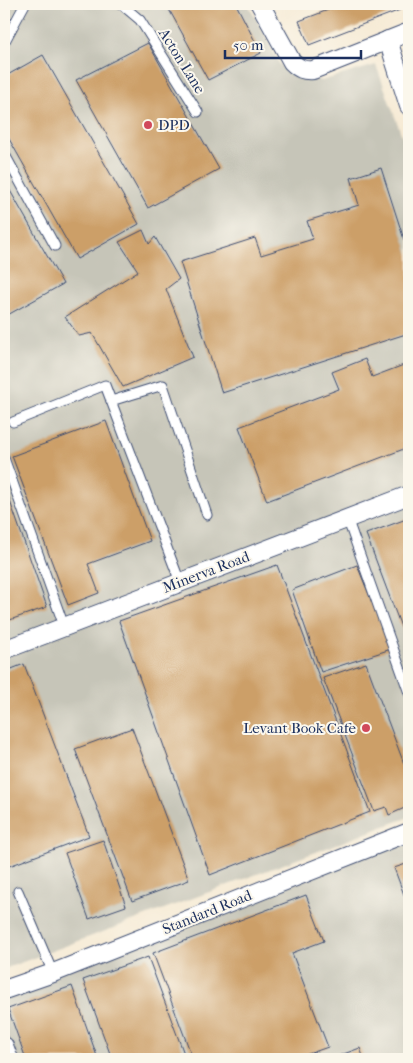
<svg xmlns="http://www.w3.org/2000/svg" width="413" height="1063" font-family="'IM FELL French Canon',serif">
  <rect width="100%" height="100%" fill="#fbf7ec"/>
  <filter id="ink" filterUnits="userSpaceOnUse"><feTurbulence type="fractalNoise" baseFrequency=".02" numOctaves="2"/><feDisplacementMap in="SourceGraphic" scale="10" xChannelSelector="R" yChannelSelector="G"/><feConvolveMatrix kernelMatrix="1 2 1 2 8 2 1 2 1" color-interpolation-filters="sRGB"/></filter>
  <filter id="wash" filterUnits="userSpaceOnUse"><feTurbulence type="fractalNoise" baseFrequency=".0096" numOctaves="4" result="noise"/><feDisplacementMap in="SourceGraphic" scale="20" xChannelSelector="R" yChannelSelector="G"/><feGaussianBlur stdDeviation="1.12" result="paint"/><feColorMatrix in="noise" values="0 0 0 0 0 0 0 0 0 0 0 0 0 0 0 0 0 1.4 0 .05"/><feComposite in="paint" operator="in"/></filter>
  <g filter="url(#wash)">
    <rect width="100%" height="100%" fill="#f6ead4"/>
    <g fill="#c6c5b8">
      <path d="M4 4H248L280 65 321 81 376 65 409 155V817L4 969Z"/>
      <path d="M409 832V1059H4V994Z"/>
    </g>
    <g id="blocks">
      <g fill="#cc9f68">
        <path d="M166 4H236L261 53 208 80Z"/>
        <path d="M344 4H398L400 10 309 45 299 21Z"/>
        <path d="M148 43 219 169 148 208 76 80Z"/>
        <path d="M43 55 139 224 77 259 4 130V77Z"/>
        <path d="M381 168 409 255V333L222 393 180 262 255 238 261 255 313 239 307 221 359 205 351 178Z"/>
        <path d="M4 180 63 284 4 317Z"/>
        <path d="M143 230 149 244 155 237 179 279 166 289 193 357 123 387 92 333 79 336 65 317 138 271 119 242Z"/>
        <path d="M365 359 372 377 409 363V447L267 501 239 427 339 389 332 372Z"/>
        <path d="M106 421 150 541 88 564 99 593 68 605 12 456Z"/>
        <path d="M4 484 47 607 4 622Z"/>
        <path d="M409 518V648L366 534Z"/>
        <path d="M277 565 370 812 210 875 119 621Z"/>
        <path d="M357 565 391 649 321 672 292 590Z"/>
        <path d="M366 663 409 777V806L389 815 386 807 374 811 323 678Z"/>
        <path d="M24 664 89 836 4 868V672Z"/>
        <path d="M132 728 189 880 132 901 75 749Z"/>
        <path d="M103 840 126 906 89 919 65 853Z"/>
        <path d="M409 863V908L394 868Z"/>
        <path d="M306 895 324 941 292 953 328 1047 294 1059H193L153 953Z"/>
        <path d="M148 957 186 1059H112L83 980Z"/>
        <path d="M72 986 98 1059H26L8 1009Z"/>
        <path d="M360 1048 364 1059H330Z"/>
      </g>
    </g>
  </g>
  <g filter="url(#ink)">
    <use href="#blocks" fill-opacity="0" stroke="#3c4b70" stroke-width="1"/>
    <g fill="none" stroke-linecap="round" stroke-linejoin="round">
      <defs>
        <g id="service">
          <path d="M121 4 140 20 198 112"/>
          <path d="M5 41 25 4"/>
          <path d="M4 153 55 246"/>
          <path d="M111 401 163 385 207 515"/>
          <path d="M13 422 105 385 180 582"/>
          <path d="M4 458 64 626"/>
          <path d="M347 518 409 693"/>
          <path d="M18 891 53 973"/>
        </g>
        <g id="minor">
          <path d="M260 4 292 62C299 69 304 71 313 70L409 32"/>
          <path d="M388 40 409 106"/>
          <path d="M4 650 409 495"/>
          <path d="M4 990 53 973 409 832"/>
          <path d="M4 1046 9 1059"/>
        </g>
      </defs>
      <use href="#service" stroke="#3c4b70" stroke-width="11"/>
      <use href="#minor" stroke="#3c4b70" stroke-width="20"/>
      <use href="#service" stroke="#fff" stroke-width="9"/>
      <use href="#minor" stroke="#fff" stroke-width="18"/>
    </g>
  </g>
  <g fill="#d1495b" stroke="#fbf7ec" stroke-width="2">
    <circle cx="148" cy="125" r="5"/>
    <circle cx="366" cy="728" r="5"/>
  </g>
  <g text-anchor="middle" stroke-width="4" stroke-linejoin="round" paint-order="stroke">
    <g font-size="15" fill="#1b2f5e" stroke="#fbf7ec">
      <text transform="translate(182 61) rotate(58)" y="5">Acton Lane</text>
      <text transform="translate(206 572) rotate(-21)" y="5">Minerva Road</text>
      <text transform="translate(207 912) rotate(-22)" y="5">Standard Road</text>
    </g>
    <g font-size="15" fill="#1b2f5e" stroke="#fbf7ec" text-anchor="start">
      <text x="158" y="130">DPD</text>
      <text x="356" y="733" text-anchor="end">Levant Book Cafe</text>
    </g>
  </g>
  <rect width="413" height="1063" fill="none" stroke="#fbf7ec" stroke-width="20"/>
  <path d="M225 50v8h136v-8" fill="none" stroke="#1b2f5e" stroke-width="2.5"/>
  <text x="233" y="50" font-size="15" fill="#1b2f5e" stroke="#fbf7ec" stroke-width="4" paint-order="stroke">50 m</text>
</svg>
